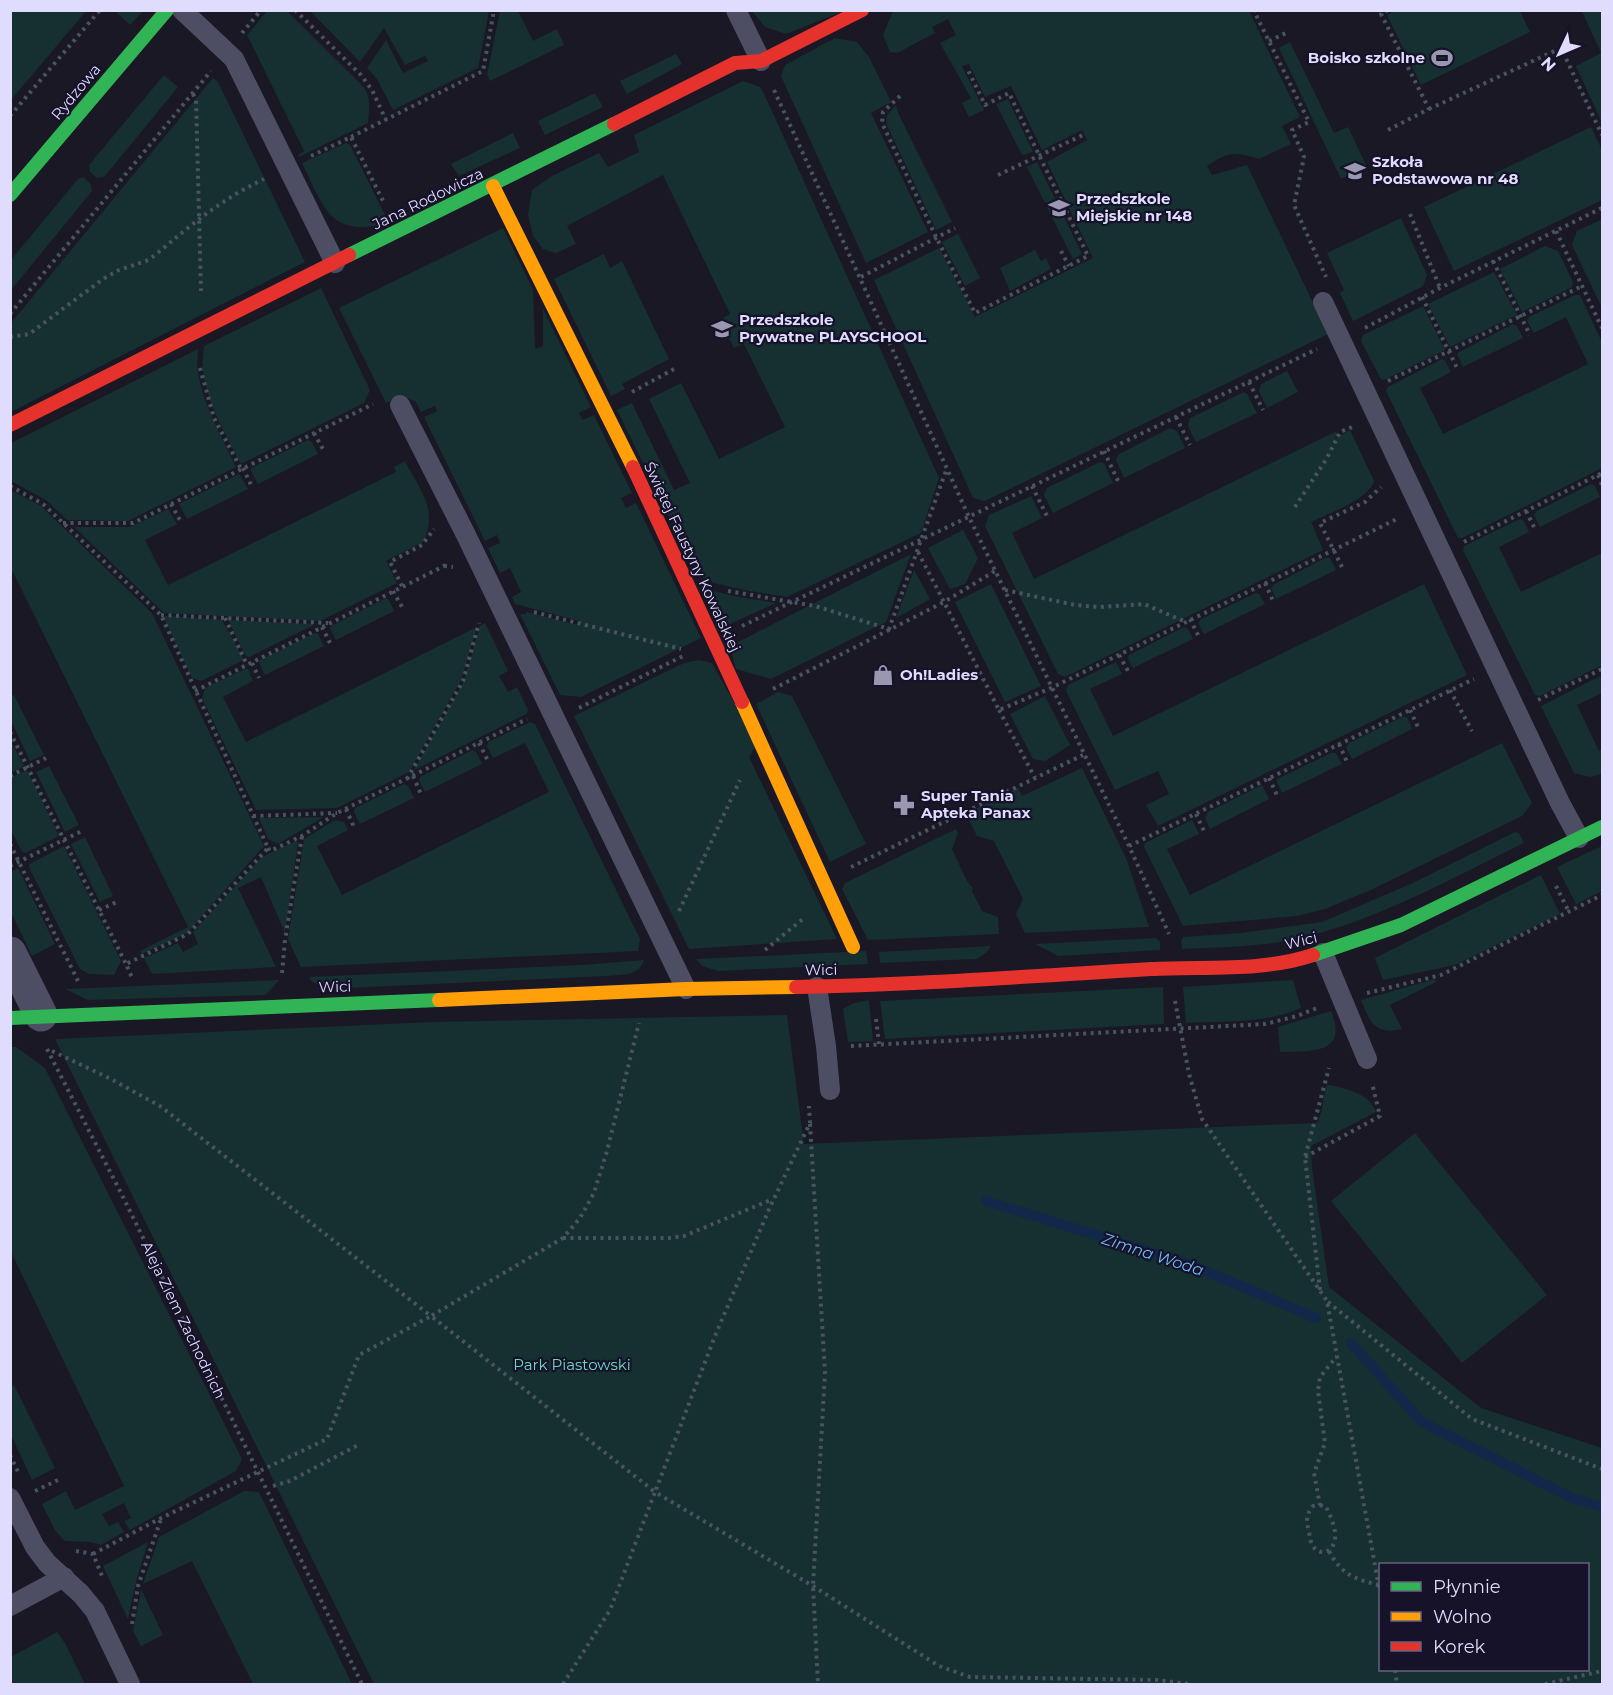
<svg xmlns="http://www.w3.org/2000/svg" width="1613" height="1695" font-family="Montserrat,sans-serif">
  <rect width="100%" height="100%" fill="#1a1824"/>
  <g fill="#162f30" fill-rule="evenodd">
    <path d="M11 10 86 11 11 100 10 11Z"/>
    <path d="M1396 10 1520 11 1530 32 1421 85 1387 15Z"/>
    <path d="M115 11V10L143 11 130 25Z"/>
    <path d="M267 11H287L362 85C372 97 369 109 368 123L299 157 298 155 304 151 247 35Z"/>
    <path d="M310 11H489L478 68 393 110 377 79 367 68 386 40 403 73 428 61 425 56 405 65 384 28 360 62Z"/>
    <path d="M500 11H518L533 41 557 29 564 45 490 81 487 75Z"/>
    <path d="M752 11H844L786 34 765 27Z"/>
    <path d="M893 11H1249L1300 117 1282 126 1291 144 1259 159C1235 152 1229 151 1207 166L1212 175 1247 165 1328 334 985 501 973 498 874 280 939 248 975 317 1093 258 1047 162 1087 140 1082 130 1042 150 1011 86 985 97 969 64 962 66 984 110 969 117 962 103 971 98 940 43 956 35 948 19 932 27 935 33 897 53 890 52 883 35Z"/>
    <path d="M1582 11H1602V123L1576 66 1601 53Z"/>
    <path d="M835 38 857 42 869 57 891 102 871 113 928 232 866 263 781 76 785 65Z"/>
    <path d="M1290 42 1334 133 1348 127 1367 167 1341 179 1279 48Z"/>
    <path d="M676 54 682 64 627 94 620 81Z"/>
    <path d="M164 75 178 87 104 177 97 178 90 172 89 165Z"/>
    <path d="M213 78 218 82 305 262 11 412V323Z"/>
    <path d="M743 81 760 87 765 96 939 478 921 533 787 597 749 591 713 583 698 575 617 410 632 403 674 490 690 483 649 399 681 383 719 459 785 427 744 344 734 348 720 320 730 314 663 175 567 226 576 244 556 253 543 249 533 236 528 214 532 190 552 176 599 153 608 167 639 152 634 135Z"/>
    <path d="M595 93 603 107 545 135 538 121Z"/>
    <path d="M1008 99 1033 152 1022 155 996 104Z"/>
    <path d="M896 105 899 115 952 222 936 230 886 123 887 115Z"/>
    <path d="M1591 127 1602 150V200L1454 271 1424 207Z"/>
    <path d="M513 133 520 148 459 176 451 164Z"/>
    <path d="M346 143 350 145 389 223C329 238 325 209 302 163Z"/>
    <path d="M1037 162 1082 254 1073 259 1027 167Z"/>
    <path d="M84 177 91 185 92 191 11 290V260L78 179Z"/>
    <path d="M1401 218 1427 275 1423 286 1353 321 1340 293 1344 290 1327 253Z"/>
    <path d="M1602 219V308L1572 245 1577 231Z"/>
    <path d="M503 228 533 290 535 349 543 346V309L591 407 579 413 582 420 594 415 632 493 621 498 626 508 636 503 701 638 581 697 560 695 520 614H526V612L582 626 580 621 515 604 512 597 521 592 510 568 500 573 488 548 500 543 497 535 485 541 424 417 437 411 435 406 421 412 416 402 403 396 386 403 339 308Z"/>
    <path d="M958 234 980 278 965 286 942 242Z"/>
    <path d="M1545 246 1558 251 1573 282 1572 287 1522 312 1500 269Z"/>
    <path d="M1035 250 1041 261 1046 258 1051 269 1010 291 1000 268Z"/>
    <path d="M604 254 610 268 622 261 669 359 622 384 625 389 611 396 554 279Z"/>
    <path d="M1494 272 1517 315 1450 347 1428 304Z"/>
    <path d="M321 288 370 390 364 403 241 464C226 435 207 404 203 371 202 363 203 354 204 346Z"/>
    <path d="M1575 295H1580L1602 342V468L1462 538H1458L1386 391 1388 387 1442 359 1445 361 1451 372 1420 388 1443 434 1588 364 1566 317 1534 333 1527 321 1529 317Z"/>
    <path d="M1423 306 1445 350 1384 380 1381 379 1361 341 1363 335Z"/>
    <path d="M1513 324 1517 326 1523 338 1463 367 1457 354 1459 352Z"/>
    <path d="M198 349C198 357 196 366 198 373 204 407 222 437 236 467L128 521 67 520 46 500 11 481V443Z"/>
    <path d="M1287 371 1298 392 1267 408 1259 391 1261 384Z"/>
    <path d="M1244 392 1247 394 1257 413 1196 442 1188 426 1190 418Z"/>
    <path d="M1170 428 1177 431 1185 448 1124 478 1116 460 1119 454Z"/>
    <path d="M1350 430 1374 481C1370 499 1327 514 1311 522L1323 550 1065 677 1058 674 985 526 989 515 1031 496 1042 518 1012 533 1034 579 1337 431 1335 439Z"/>
    <path d="M308 440 312 442 318 454 258 484 251 471V468Z"/>
    <path d="M405 461C420 490 439 510 423 542L386 561 397 583 320 621 164 613 74 527H130L168 509 177 524 145 540 168 585 396 472 394 467Z"/>
    <path d="M1100 462 1104 463 1113 483 1053 513 1044 495 1047 488Z"/>
    <path d="M239 474 248 489 187 519 179 504Z"/>
    <path d="M1591 484 1595 486 1600 497 1540 527 1534 515 1537 511Z"/>
    <path d="M11 490 41 506 152 613 264 846 187 933 142 954 140 951 188 927 11 568Z"/>
    <path d="M1520 519 1524 521 1529 532 1499 547 1521 592 1602 553V665L1540 696 1535 695 1463 550 1464 546Z"/>
    <path d="M963 530 978 558 965 584 950 589 928 548Z"/>
    <path d="M911 554 886 622 771 679 736 669 731 651 738 642Z"/>
    <path d="M1325 558H1330L1336 570 1276 599 1271 588 1273 585Z"/>
    <path d="M914 570 930 599 896 618Z"/>
    <path d="M991 584 1041 686 1005 702 955 602Z"/>
    <path d="M1424 584 1467 675 1158 826 1146 805 1169 794 1158 771 1115 790 1066 691 1068 685 1116 662 1122 674 1090 689 1113 736Z"/>
    <path d="M707 589 733 596 776 603 717 630Z"/>
    <path d="M1256 593 1259 594 1265 604 1204 634 1198 623 1201 619Z"/>
    <path d="M386 598 389 600 394 611 336 640 330 628 331 626Z"/>
    <path d="M166 616 222 620 243 658 242 661 201 681 192 678 164 618Z"/>
    <path d="M228 620 313 624 314 625 249 657 246 656Z"/>
    <path d="M485 623 508 671 499 676 508 692 517 687 528 710 526 714 414 770 464 681 480 626Z"/>
    <path d="M477 627 461 680 409 772 337 808 256 810 202 698 205 688 245 669H248L253 681 223 697 246 742Z"/>
    <path d="M1184 627 1188 629 1193 639 1133 668 1128 658 1129 655Z"/>
    <path d="M315 633 318 634 324 646 265 675 259 663 260 660Z"/>
    <path d="M699 660 712 663 757 744 749 757 837 939 689 949 574 716 684 663Z"/>
    <path d="M1600 676 1602 682V693L1577 705 1599 751 1602 750V774L1590 777 1574 773 1541 706Z"/>
    <path d="M778 692 792 696 866 844 830 862 756 704Z"/>
    <path d="M14 695 44 755 30 761 11 721V696Z"/>
    <path d="M1045 696 1070 745 1045 761 1033 759 1010 714Z"/>
    <path d="M1402 717H1407L1412 729 1352 759 1346 748 1349 743Z"/>
    <path d="M530 722 535 724 640 939 638 951 301 967 288 939 304 839 335 820 344 822 348 830 317 846 342 895 549 792 525 743 493 758 487 746 488 742Z"/>
    <path d="M10 739 24 766 11 773H10Z"/>
    <path d="M1502 743 1532 803 1522 816 1373 889 1325 909 1297 916 1183 926 1144 847 1145 843 1192 820 1199 834 1167 849 1190 895Z"/>
    <path d="M472 750 476 752 482 764 425 792 419 780 420 777Z"/>
    <path d="M1331 753H1336L1342 764 1282 793 1277 782V779Z"/>
    <path d="M49 766 79 825 65 832 36 772Z"/>
    <path d="M1082 768 1126 858 1149 927 1025 933 1016 914 1023 899 994 841 977 836 966 814 1018 788 1022 796Z"/>
    <path d="M27 770 59 836 25 853 22 852 11 830 10 778Z"/>
    <path d="M404 784 408 786 414 798 360 824 354 812 355 808Z"/>
    <path d="M1262 785 1269 799 1210 829 1205 818 1208 812Z"/>
    <path d="M321 817 322 818 278 844 268 839 259 818Z"/>
    <path d="M956 829 958 833 952 849 967 881 973 888 972 891 982 911 998 917 999 934 868 940 842 889 845 883Z"/>
    <path d="M1515 832 1519 833 1524 843C1450 879 1377 921 1296 939 1259 947 1220 947 1182 949L1181 941 1183 937 1241 933 1322 922 1415 882Z"/>
    <path d="M85 837 113 896 100 902 71 844Z"/>
    <path d="M296 841 298 842 285 933 261 877 238 888 276 967 152 974 144 958 178 943 183 952 198 944 193 932 262 857Z"/>
    <path d="M64 846 121 961 114 975 89 974 80 969 29 867 30 864Z"/>
    <path d="M1602 846V891L1576 904 1557 867Z"/>
    <path d="M18 868 55 944 32 956 11 912V872Z"/>
    <path d="M1541 875 1560 914 1455 965 1383 980 1375 958Z"/>
    <path d="M1156 938 1160 942V950L1058 956 1035 944Z"/>
    <path d="M991 946 987 952 977 959 880 963 879 952Z"/>
    <path d="M866 951 868 964 718 971 702 966 696 959Z"/>
    <path d="M644 960C638 977 623 974 607 976L326 989 311 981 309 977 581 965Z"/>
    <path d="M1435 979 1436 982 1390 1005 1402 1029C1375 1035 1370 1023 1361 1000Z"/>
    <path d="M279 980 266 995 88 1000 65 989Z"/>
    <path d="M1293 980 1301 1008C1265 1024 1224 1021 1186 1023L1183 987Z"/>
    <path d="M1163 987 1164 1024 885 1039 880 1001Z"/>
    <path d="M869 1000 873 1041 848 1042 843 1009 854 1003Z"/>
    <path d="M1331 1011C1349 1055 1311 1051 1280 1052L1278 1027Z"/>
    <path d="M787 1015 804 1144 1317 1123 1321 1113 1326 1086 1330 1085C1347 1089 1369 1093 1376 1112L1311 1146 1312 1168 1329 1287 1481 1408 1602 1448V1684H374L55 1039 433 1022ZM1588 1564V1670H1380V1564Z"/>
    <path d="M11 1047H16L45 1068 242 1459 236 1471 130 1530 124 1521 131 1518 124 1503 102 1514 109 1526 118 1522 124 1532 101 1545 91 1542 65 1541 55 1530 42 1504 66 1491 75 1510 124 1486 11 1252Z"/>
    <path d="M1415 1133 1547 1295 1462 1363 1331 1201Z"/>
    <path d="M14 1385 55 1468 32 1480 11 1435V1387Z"/>
    <path d="M244 1491 259 1492 352 1684H253L192 1561 143 1584 159 1537Z"/>
    <path d="M148 1542 136 1582 128 1619 103 1566Z"/>
    <path d="M141 1589 163 1635 141 1646 133 1631Z"/>
    <path d="M57 1632 65 1643 85 1684H11V1657Z"/>
  </g>
  <g fill="none" stroke-linecap="round" stroke-linejoin="round">
    <g stroke="#12284a" stroke-width="10">
      <path d="M986 1201 1189 1264 1316 1318"/>
      <path d="M1351 1343 1422 1422 1570 1497 1602 1507"/>
    </g>
    <g stroke="#485461" stroke-width="4" stroke-dasharray="3 4.5" stroke-linecap="butt">
      <path d="M295 10 361 75 372 90 386 120"/>
      <path d="M1256 10 1254 11 1309 122 1292 130 1304 157 1294 205 1326 277"/>
      <path d="M242 33 261 10"/>
      <path d="M1269 41 1286 33"/>
      <path d="M774 90 969 517 1129 846 1169 934"/>
      <path d="M193 94 196 100 201 291"/>
      <path d="M900 96 883 112 882 123 936 237 975 313 1088 256 1009 93 985 105 967 68"/>
      <path d="M1429 109 1561 48 1602 135"/>
      <path d="M10 116 100 10"/>
      <path d="M1388 130 1429 109 1381 14 1388 10"/>
      <path d="M351 137 483 71 494 10"/>
      <path d="M311 156 351 137 383 201"/>
      <path d="M998 175 1083 135"/>
      <path d="M1410 214 1440 288"/>
      <path d="M1556 231 1602 328"/>
      <path d="M1061 251 1069 266"/>
      <path d="M1493 261 1530 335"/>
      <path d="M861 277 955 228"/>
      <path d="M1422 297 1458 370"/>
      <path d="M10 314 211 71"/>
      <path d="M1365 328 1440 288 1602 208"/>
      <path d="M10 337 29 334 103 279 119 270 146 261 154 256C191 225 220 200 264 179"/>
      <path d="M200 368 214 418 241 469"/>
      <path d="M1388 381 1582 286"/>
      <path d="M1249 382 1263 410"/>
      <path d="M632 392 674 369"/>
      <path d="M1176 417 1190 445"/>
      <path d="M314 433 324 451"/>
      <path d="M1104 451 1118 481"/>
      <path d="M243 468 252 487"/>
      <path d="M1598 475 1602 485"/>
      <path d="M10 486 43 504 161 615 268 848 188 934 126 964 133 980"/>
      <path d="M1032 486 1047 516"/>
      <path d="M171 504 181 522"/>
      <path d="M1295 507 1327 458 1340 432 1352 427"/>
      <path d="M1526 511 1535 529"/>
      <path d="M63 523H133L373 404"/>
      <path d="M1464 542 1602 473"/>
      <path d="M918 552 944 602 995 571"/>
      <path d="M444 566 453 567"/>
      <path d="M1342 567 1320 523 1365 502 1381 487"/>
      <path d="M1265 583 1273 601"/>
      <path d="M402 586 390 562 422 545 434 529"/>
      <path d="M1005 590 1075 605 1099 607 1144 604 1186 622"/>
      <path d="M393 591 402 607"/>
      <path d="M728 591 815 606 889 629 947 468"/>
      <path d="M534 612 681 649"/>
      <path d="M161 615 328 623"/>
      <path d="M225 618 247 665"/>
      <path d="M1190 619 1199 637"/>
      <path d="M742 626 1317 349"/>
      <path d="M322 627 330 643"/>
      <path d="M1119 655 1128 671"/>
      <path d="M252 663 259 678"/>
      <path d="M10 689H11"/>
      <path d="M773 689 944 602 999 710 1051 688 1397 519"/>
      <path d="M1450 690 1472 731"/>
      <path d="M195 691 446 565"/>
      <path d="M1538 700 1602 669"/>
      <path d="M579 708 685 655"/>
      <path d="M999 710 1035 778"/>
      <path d="M1410 710 1418 727"/>
      <path d="M10 732 126 964"/>
      <path d="M479 743 488 761"/>
      <path d="M1339 744 1347 762"/>
      <path d="M10 776 46 758"/>
      <path d="M413 776 421 794"/>
      <path d="M1269 778 1277 795"/>
      <path d="M407 779 463 681 479 623"/>
      <path d="M346 809 354 827"/>
      <path d="M1196 814 1204 831"/>
      <path d="M253 816 337 813"/>
      <path d="M10 844 78 981"/>
      <path d="M1129 846 1474 679"/>
      <path d="M268 848 270 851 302 836 337 813 527 719"/>
      <path d="M10 866 82 831"/>
      <path d="M851 867 1083 755"/>
      <path d="M1556 886 1569 912"/>
      <path d="M99 910 117 902"/>
      <path d="M679 911 740 780"/>
      <path d="M765 950 804 918"/>
      <path d="M282 973 285 940 302 836"/>
      <path d="M1367 993 1441 975 1602 895"/>
      <path d="M1175 1001 1189 1074 1202 1119 1327 1301 1380 1593"/>
      <path d="M876 1019 879 1044"/>
      <path d="M851 1046 1265 1024 1297 1016 1317 1008"/>
      <path d="M47 1049 122 1195 362 1684"/>
      <path d="M52 1051 109 1078 160 1106 431 1316 563 1238 580 1218 594 1193 607 1151 639 1023"/>
      <path d="M810 1124 825 1372 813 1586 818 1684"/>
      <path d="M1305 1157 1380 1116 1372 1083"/>
      <path d="M563 1238H669L684 1236 773 1199"/>
      <path d="M1320 1290 1305 1157 1329 1068"/>
      <path d="M1328 1302 1472 1419 1602 1469"/>
      <path d="M10 1455 19 1474"/>
      <path d="M273 1486 290 1481 360 1444"/>
      <path d="M35 1491 60 1479"/>
      <path d="M1320 1505 1326 1507C1331 1516 1338 1533 1334 1543 1330 1554 1318 1555 1313 1546 1310 1542 1310 1537 1309 1532 1306 1520 1306 1515 1313 1506L1320 1505 1314 1473 1325 1443 1318 1391 1320 1377 1337 1356"/>
      <path d="M76 1551 93 1554 102 1576"/>
      <path d="M1329 1551C1341 1574 1354 1579 1379 1585"/>
      <path d="M93 1554 161 1518 327 1439 359 1355 431 1316 655 1492 715 1336 770 1207 810 1123 809 1106"/>
      <path d="M132 1624 138 1586 161 1519"/>
      <path d="M1395 1670 1397 1684"/>
      <path d="M563 1684 610 1610 655 1492 813 1586 939 1666 970 1677 1158 1680 1189 1684"/>
      <path d="M1545 1684 1602 1671"/>
    </g>
    <g stroke="#4d4d64" stroke-width="20">
      <path d="M182 10 234 59 335 263"/>
      <path d="M736 10 761 61"/>
      <path d="M1323 302 1496 668 1560 803 1579 838"/>
      <path d="M400 405 466 535 686 989"/>
      <path d="M1323 953 1367 1059"/>
      <path d="M817 987 826 1046 830 1090"/>
      <path d="M10 1498 35 1547 47 1563 81 1594 95 1611 130 1684"/>
      <path d="M10 1606 64 1577"/>
    </g>
    <path stroke="#4d4d64" stroke-width="33" d="M10 953 41 1015"/>
    <g stroke="#30b455" stroke-width="14">
      <path d="M10 195 167 10"/>
      <path d="M349 255 614 124"/>
      <path d="M1313 955 1401 925 1602 827"/>
      <path d="M10 1018 439 1000"/>
    </g>
    <g stroke="#ff9f0a" stroke-width="14">
      <path d="M493 186 633 467"/>
      <path d="M742 702 853 947"/>
      <path d="M439 1000 686 989 796 987"/>
    </g>
    <g stroke="#e5322d" stroke-width="14">
      <path d="M614 124 735 63 761 61 862 10"/>
      <path d="M10 425 349 255"/>
      <path d="M633 467 742 702"/>
      <path d="M796 987C914 985 1032 976 1151 969 1205 966 1262 972 1313 955"/>
    </g>
  </g>
  <defs>
    <symbol id="stadium-bare" viewBox="-9 -9 18 18"><path d="M0-5a6.5 5 0 1 0 0 10a6.5 5 0 1 0 0-10ZM-3.5-1.8h7v3.6h-7Z" fill="#9a97b1" stroke="#16122a" stroke-width="2.5" paint-order="stroke"/></symbol>
    <symbol id="school-bare" viewBox="-9 -9 18 18"><path d="M0-5L7-2L0 1L-7-2ZM-4 1L0 2.5L4 1V4Q0 6-4 4Z" fill="#9a97b1" stroke="#16122a" stroke-width="2.5" paint-order="stroke"/></symbol>
    <symbol id="shop-bare" viewBox="-9 -9 18 18"><path d="M-5-2.5h2.3a2.7 3.5 0 0 1 5.4 0H5L5.5 6h-11ZM-1.5-2.5h3a1.5 2.3 0 0 0-3 0Z" fill="#9a97b1" stroke="#16122a" stroke-width="2.5" paint-order="stroke"/></symbol>
    <symbol id="pharmacy-bare" viewBox="-9 -9 18 18"><path d="M-2-6h4v4h4v4h-4v4h-4v-4h-4v-4h4Z" fill="#9a97b1" stroke="#16122a" stroke-width="2.5" paint-order="stroke"/></symbol>
  </defs>
  <g fill-rule="evenodd">
    <use href="#stadium-bare" x="1427" y="43" width="30" height="30"/>
    <use href="#school-bare" x="1340" y="156" width="30" height="30"/>
    <use href="#school-bare" x="1044" y="193" width="30" height="30"/>
    <use href="#school-bare" x="707" y="314" width="30" height="30"/>
    <use href="#shop-bare" x="868" y="660" width="30" height="30"/>
    <use href="#pharmacy-bare" x="889" y="790" width="30" height="30"/>
  </g>
  <g text-anchor="middle" stroke-width="4.5" stroke-linejoin="round" paint-order="stroke">
    <g font-size="15" font-weight="bold" fill="#dfdcfd" stroke="#16122a" text-anchor="start">
      <text x="1425" y="63" text-anchor="end">Boisko szkolne</text>
      <text x="1372" y="167">Szkoła<tspan x="1372" dy="17">Podstawowa nr 48</tspan></text>
      <text x="1076" y="204">Przedszkole<tspan x="1076" dy="17">Miejskie nr 148</tspan></text>
      <text x="739" y="325">Przedszkole<tspan x="739" dy="17">Prywatne PLAYSCHOOL</tspan></text>
      <text x="900" y="680">Oh!Ladies</text>
      <text x="921" y="801">Super Tania<tspan x="921" dy="17">Apteka Panax</tspan></text>
    </g>
    <g font-size="15" fill="#dfdcfd" stroke="#16122a">
      <text transform="translate(76 92) rotate(-50)" y="5">Rydzowa</text>
      <text transform="translate(428 199) rotate(-26)" y="5">Jana Rodowicza</text>
      <text transform="translate(692 557) rotate(65)" y="5">Świętej Faustyny Kowalskiej</text>
      <text transform="translate(1301 941) rotate(-14)" y="5">Wici</text>
      <text transform="translate(821 970) rotate(-1)" y="5">Wici</text>
      <text transform="translate(335 987) rotate(-2)" y="5">Wici</text>
      <text transform="translate(183 1320) rotate(64)" y="5">Aleja Ziem Zachodnich</text>
    </g>
    <g font-size="15" fill="#6adcbd" stroke="#16122a">
      <text x="572" y="1370">Park Piastowski</text>
    </g>
    <g font-size="16" font-style="italic" fill="#6fbcf9" stroke="#16122a">
      <text transform="translate(1153 1254) rotate(18)" y="6">Zimna Woda</text>
    </g>
  </g>
  <rect width="1613" height="1695" fill="none" stroke="#dfdcfd" stroke-width="24"/>
  <rect x="1379" y="1563" width="210" height="108" fill="#16122a" stroke="#66637e" stroke-width="1.5"/>
  <rect x="1391" y="1582" width="30" height="9" fill="#30b455" stroke="#66637e" stroke-width="1.5"/>
  <text x="1433" y="1593" font-size="18" fill="#dfdcfd">Płynnie</text>
  <rect x="1391" y="1612" width="30" height="9" fill="#ff9f0a" stroke="#66637e" stroke-width="1.5"/>
  <text x="1433" y="1623" font-size="18" fill="#dfdcfd">Wolno</text>
  <rect x="1391" y="1642" width="30" height="9" fill="#e5322d" stroke="#66637e" stroke-width="1.5"/>
  <text x="1433" y="1653" font-size="18" fill="#dfdcfd">Korek</text>
  <g transform="translate(1559 54) rotate(226)" stroke="#16122a" stroke-width="4.5" paint-order="stroke">
  <path d="M0-4.5L10 22L0 15L-10 22Z" fill="#dfdcfd"/>
  <text y="-9" font-size="16" font-weight="bold" text-anchor="middle" fill="#dfdcfd">N</text>
  </g>
</svg>
